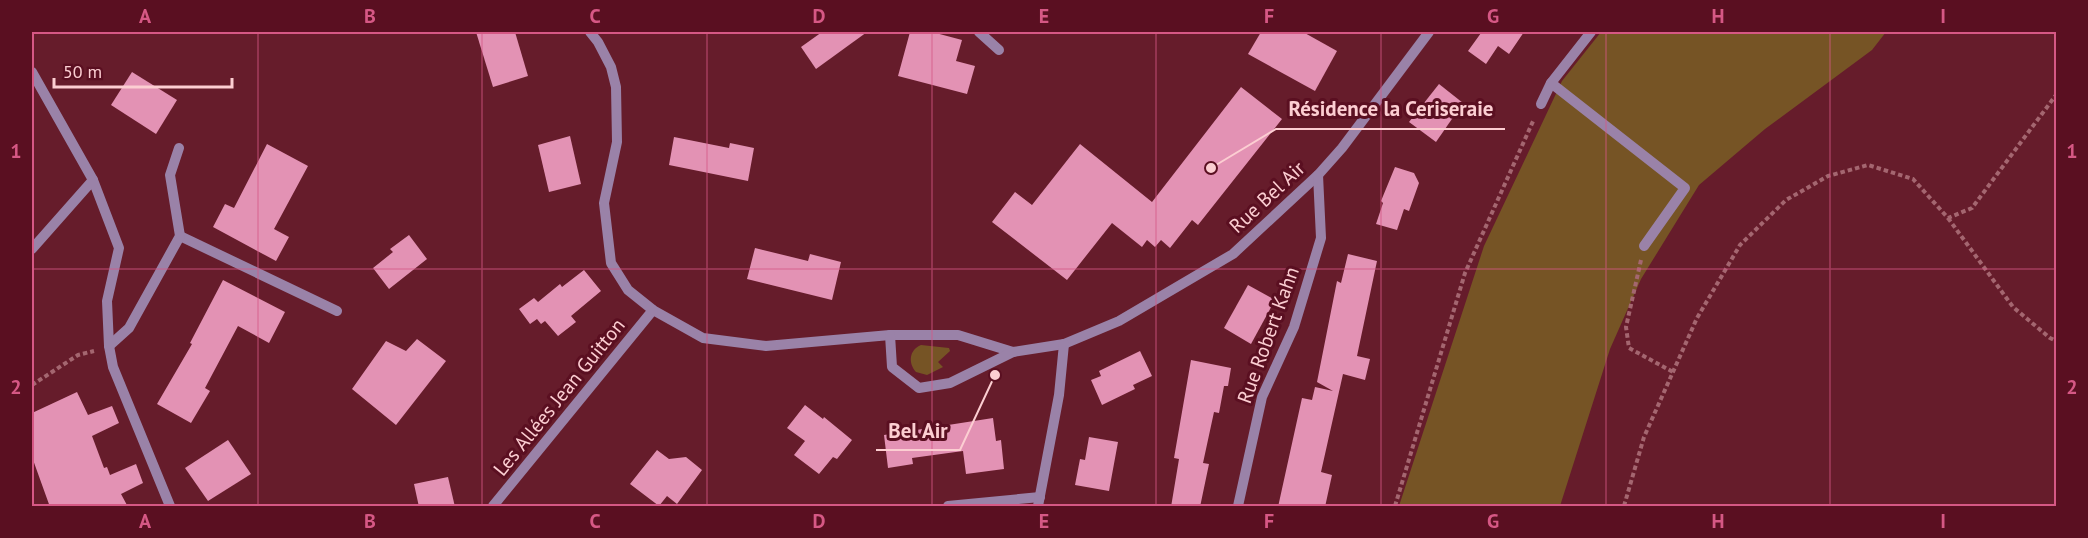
<svg xmlns="http://www.w3.org/2000/svg" width="2088" height="538" font-family="'PT Sans',sans-serif">
  <rect width="100%" height="100%" fill="#661c2b"/>
  <g fill="#765425">
    <path d="M1601 32H1886L1872 50 1765 129 1699 185 1641 279 1610 349 1560 506H1399L1484 246 1562 81Z"/>
    <path d="M921 345 949 348 950 351 938 362 943 367 927 375 916 372C908 363 909 350 921 345Z"/>
  </g>
  <g fill="#e392b4">
    <path d="M476 32H515L528 76 493 87Z"/>
    <path d="M822 32H867L816 69 801 47Z"/>
    <path d="M910 32H932L962 40 956 61 975 66 967 94 898 76Z"/>
    <path d="M1261 32H1303L1337 51 1315 91 1248 54Z"/>
    <path d="M1478 32H1524L1509 54 1498 46 1486 64 1468 51 1481 33Z"/>
    <path d="M132 72 177 100 156 134 111 105Z"/>
    <path d="M1439 84 1463 103 1436 142 1409 122Z"/>
    <path d="M1241 87 1282 119 1198 225 1192 220 1170 248 1161 240 1155 247 1147 240 1142 247 1112 223 1067 280 992 222 1015 192 1032 205 1080 144 1152 202Z"/>
    <path d="M570 136 581 184 549 192 538 145Z"/>
    <path d="M674 137 729 148 730 143 754 148 748 181 669 165Z"/>
    <path d="M267 144 308 166 274 229 289 237 276 261 213 227 225 204 234 208Z"/>
    <path d="M1395 167 1414 173 1419 183 1409 211 1404 209 1397 230 1376 224 1383 203 1381 201Z"/>
    <path d="M409 235 427 259 389 289 373 268 393 252 390 249Z"/>
    <path d="M755 248 808 261 810 254 841 262 832 300 747 279Z"/>
    <path d="M1348 254 1377 261 1357 356 1370 359 1365 380 1343 374 1321 472 1332 475 1325 507H1278L1302 398 1312 400 1315 387 1333 391 1317 382 1337 281 1341 283Z"/>
    <path d="M584 270 601 291 571 316 576 322 558 336 545 321 541 324 537 319 530 324 519 309 534 298 538 302 560 284 562 287Z"/>
    <path d="M223 280 285 312 269 343 238 326 205 388 210 391 191 423 157 404 192 344 190 343Z"/>
    <path d="M1248 285 1275 300 1251 344 1224 328Z"/>
    <path d="M417 339 446 361 396 425 352 389 386 341 406 351Z"/>
    <path d="M1140 351 1152 376 1133 385 1135 389 1102 405 1091 380 1101 376 1099 371Z"/>
    <path d="M1191 360 1231 368 1228 386H1224L1219 413 1214 412 1203 463 1209 464 1200 507H1171L1179 459 1174 458Z"/>
    <path d="M77 392 88 415 112 406 119 423 92 436 104 468 107 467 110 475 136 464 143 483 121 494 128 507H50L32 457V413Z"/>
    <path d="M805 405 823 419 824 417 852 440 837 459 833 457 819 474 794 455 805 441 787 428Z"/>
    <path d="M993 418 996 441 1001 440 1004 469 966 474 963 451 912 458 913 464 888 468 884 435Z"/>
    <path d="M1089 437 1118 442 1109 491 1075 485 1080 459 1085 460Z"/>
    <path d="M228 440 251 474 208 501 185 468Z"/>
    <path d="M657 450 669 459 686 457 702 470 677 504 667 496 659 506 630 484Z"/>
    <path d="M448 477 455 507H419L414 484Z"/>
  </g>
  <g fill="none" stroke-linecap="round" stroke-linejoin="round">
    <g stroke="#a46670" stroke-width="4" stroke-dasharray="4.5 3" stroke-linecap="butt">
      <path d="M1948 218 2013 307 2050 338 2056 341"/>
      <path d="M1641 260 1626 327 1629 348 1673 372"/>
      <path d="M32 385 78 355 94 351"/>
      <path d="M1395 506 1465 273 1534 119"/>
      <path d="M1624 506 1644 437 1697 318 1740 245 1786 200 1828 176 1868 165 1913 179 1948 218 1972 208 2056 95"/>
    </g>
    <g stroke="#9a82a8" stroke-width="10">
      <path d="M590 32 598 42 611 67 616 87 617 142 604 203 611 263 628 290 653 310 703 338 766 346 890 335H958L1013 352"/>
      <path d="M979 32 999 50"/>
      <path d="M32 72 93 180"/>
      <path d="M1551 83 1685 188 1644 246"/>
      <path d="M1541 104 1551 83 1591 32"/>
      <path d="M180 236 337 311"/>
      <path d="M32 249 93 180 119 248 107 301 109 346 113 367 170 506"/>
      <path d="M890 335 892 367 919 388 950 383 1013 352 1064 344 1119 321 1233 254 1318 175 1342 148 1429 32"/>
      <path d="M109 346 129 328 180 236 170 175 179 148"/>
      <path d="M493 506 653 310"/>
      <path d="M948 506 1040 497"/>
      <path d="M1038 506 1059 395 1064 344"/>
      <path d="M1238 506 1262 397 1294 327 1321 238 1318 175"/>
    </g>
  </g>
  <path fill="none" stroke="#d65885" stroke-width="1.5" stroke-opacity="0.55" d="M258 32V506M482 32V506M707 32V506M932 32V506M1156 32V506M1381 32V506M1606 32V506M1830 32V506M32 269H2056"/>
  <g text-anchor="middle" stroke-width="6" stroke-linejoin="round" paint-order="stroke">
    <g font-size="20" fill="#fcced2" stroke="#5a0f21">
      <text transform="translate(1267 197) rotate(-43)" y="7">Rue Bel Air</text>
      <text transform="translate(1268 335) rotate(-70)" y="7">Rue Robert Kahn</text>
      <text transform="translate(559 397) rotate(-51)" y="7">Les Allées Jean Guitton</text>
    </g>
  </g>
  <path fill="none" stroke="#fcced2" stroke-width="2" d="M1211 168L1276 129H1505M995 375L960 450H876"/>
  <g fill="#fcced2" stroke="#5a0f21" stroke-width="2">
    <circle cx="1211" cy="168" r="6"/>
    <circle cx="995" cy="375" r="6"/>
  </g>
  <g font-size="21" text-anchor="middle" font-weight="bold" fill="#fcced2" stroke="#5a0f21" stroke-width="6" stroke-linejoin="round" paint-order="stroke">
    <text x="1391" y="116">Résidence la Ceriseraie</text>
    <text x="918" y="438">Bel Air</text>
  </g>
  <rect width="2088" height="538" fill="none" stroke="#5a0f21" stroke-width="66"/>
  <path d="M54 78v9h178v-9" fill="none" stroke="#fcced2" stroke-width="3"/>
  <text x="63" y="78" font-size="18" fill="#fcced2" stroke="#5a0f21" stroke-width="4.5" paint-order="stroke">50 m</text>
  <rect x="33" y="33" width="2022" height="472" fill="none" stroke="#d65885" stroke-width="2"/>
  <g font-size="20" text-anchor="middle" font-weight="bold" fill="#d65885">
    <text x="145" y="23">A</text>
    <text x="370" y="23">B</text>
    <text x="595" y="23">C</text>
    <text x="819" y="23">D</text>
    <text x="1044" y="23">E</text>
    <text x="1269" y="23">F</text>
    <text x="1493" y="23">G</text>
    <text x="1718" y="23">H</text>
    <text x="1943" y="23">I</text>
    <text x="16" y="158">1</text>
    <text x="2072" y="158">1</text>
    <text x="16" y="394">2</text>
    <text x="2072" y="394">2</text>
    <text x="145" y="528">A</text>
    <text x="370" y="528">B</text>
    <text x="595" y="528">C</text>
    <text x="819" y="528">D</text>
    <text x="1044" y="528">E</text>
    <text x="1269" y="528">F</text>
    <text x="1493" y="528">G</text>
    <text x="1718" y="528">H</text>
    <text x="1943" y="528">I</text>
  </g>
</svg>
